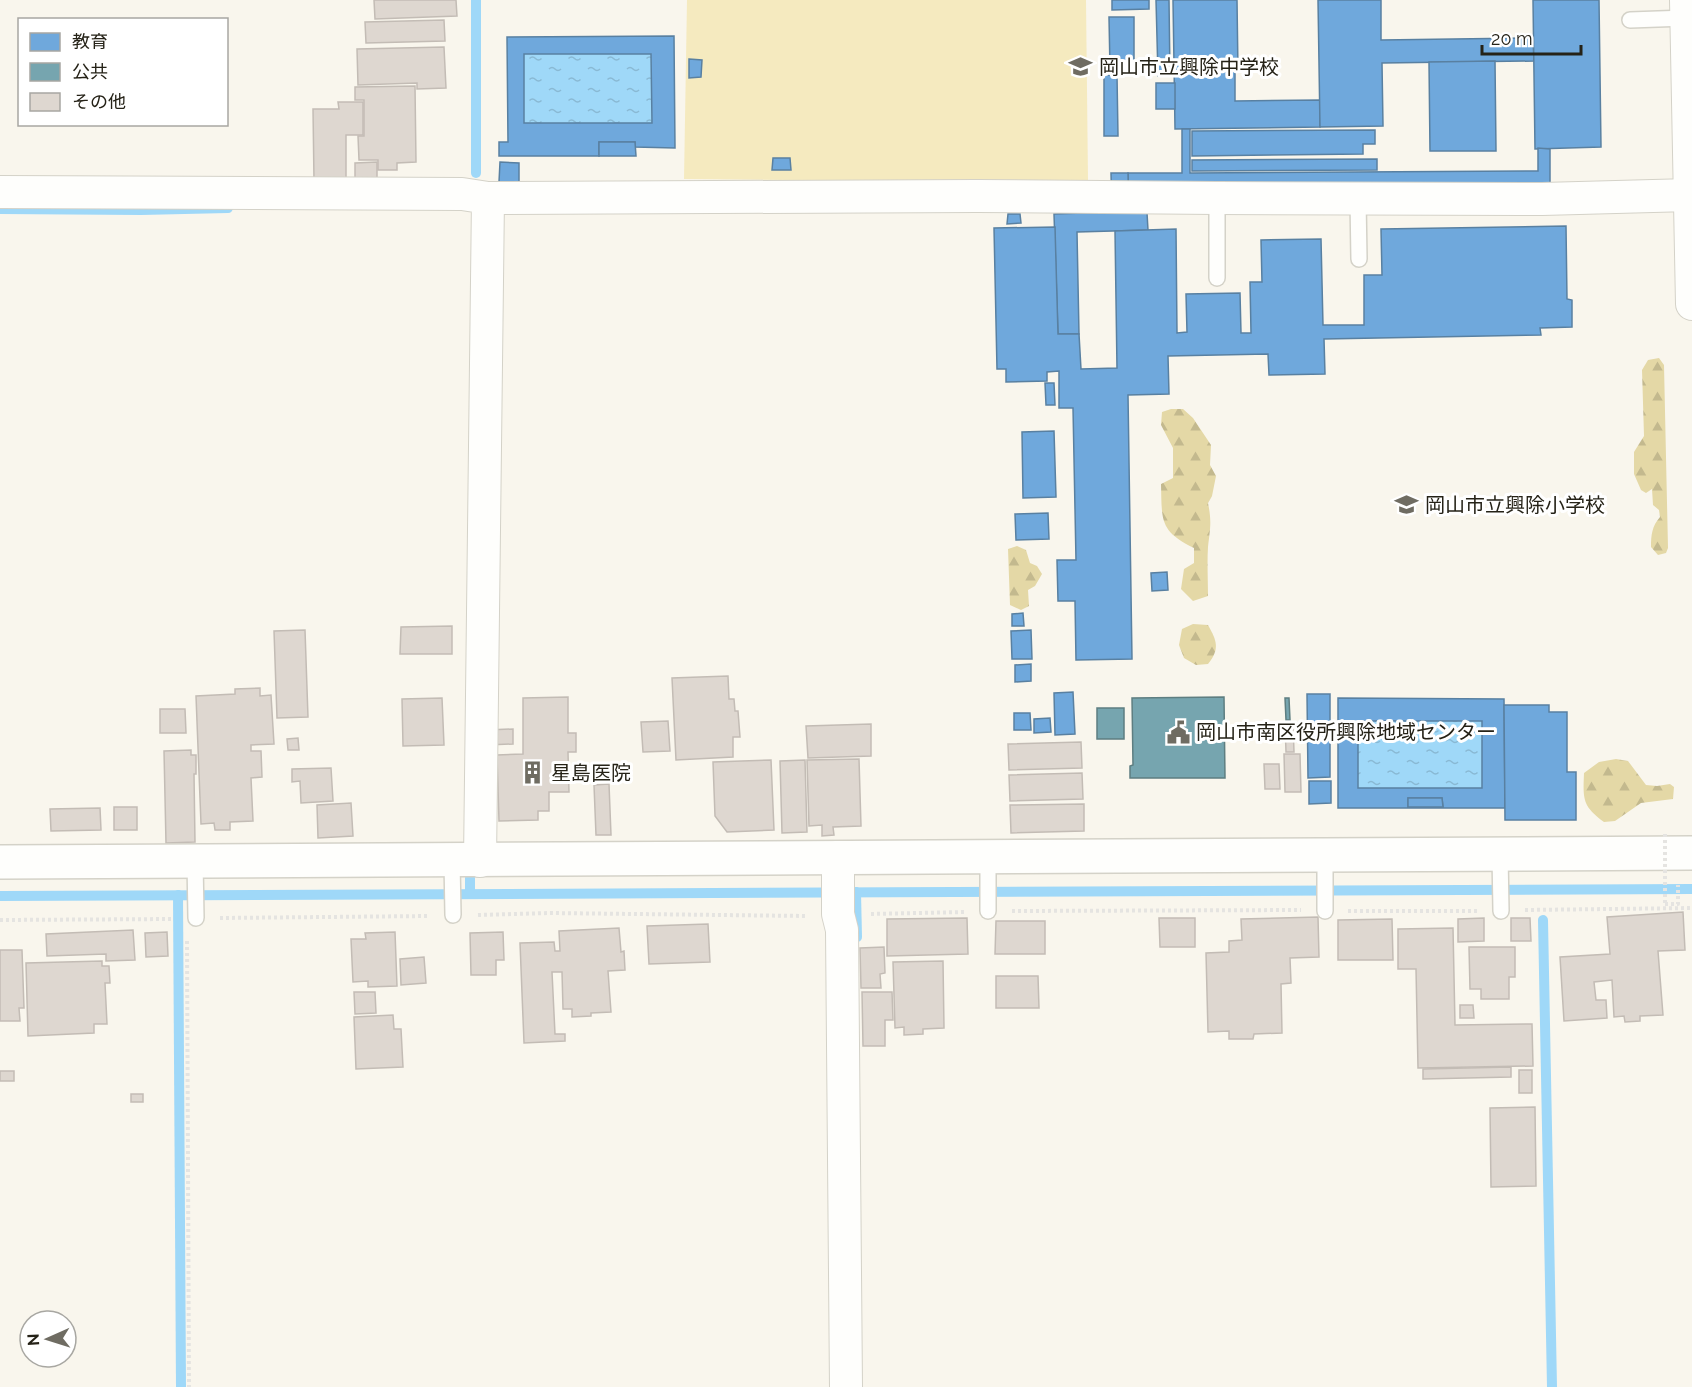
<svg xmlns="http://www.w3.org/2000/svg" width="1692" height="1387" font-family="Raleway,'Noto Sans JP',sans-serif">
  <defs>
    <pattern id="forest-firs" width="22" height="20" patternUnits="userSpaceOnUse" patternTransform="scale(1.5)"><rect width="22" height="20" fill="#e4d8a6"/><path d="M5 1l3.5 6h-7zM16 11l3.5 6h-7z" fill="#c3b98e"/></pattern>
    <pattern id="water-ripples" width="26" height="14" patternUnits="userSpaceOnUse" patternTransform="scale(1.5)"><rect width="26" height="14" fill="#9fd8f8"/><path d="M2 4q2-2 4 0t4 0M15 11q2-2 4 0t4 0" fill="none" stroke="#89b9d4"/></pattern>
  </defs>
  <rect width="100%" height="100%" fill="#f9f6ed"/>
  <g fill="url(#forest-firs)">
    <path d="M1659 358 1664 365 1668 548 1666 553 1658 555 1651 547C1651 535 1652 526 1660 517L1659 510 1653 505 1652 489 1646 493 1641 490 1634 474V452L1644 436 1642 370 1648 360Z"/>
    <path d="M1171 409H1183L1193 418 1211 445 1210 465 1216 476 1212 496 1208 503C1212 522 1210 529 1208 547 1207 563 1208 580 1208 596L1193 601 1181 589 1184 569 1194 563V548C1159 531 1162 520 1161 484L1173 478V448L1161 425 1162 412Z"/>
    <path d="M1017 546 1026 550 1030 563 1037 566 1042 574 1035 586 1028 590 1029 606 1021 610 1010 605 1008 549Z"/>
    <path d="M1193 624 1208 625C1217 641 1220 649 1208 664L1196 665 1184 658 1179 645 1182 629Z"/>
    <path d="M1616 759 1628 761 1646 785 1657 786 1670 784 1674 787 1673 799 1641 803 1615 821 1604 822C1582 806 1583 799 1584 773L1599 762Z"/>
  </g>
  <path fill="#f5eabf" d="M687 0H1086L1088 180 991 182 684 179Z"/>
  <g fill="url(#water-ripples)">
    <path d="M524 54H651L652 123H524Z"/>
    <rect x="1358" y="721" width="124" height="67"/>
  </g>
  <g fill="#6fa8dc" stroke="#5980a1" stroke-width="1.5" fill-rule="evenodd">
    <path d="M1112 0H1149V9L1112 10Z"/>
    <path d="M1156 0H1169L1170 76H1158Z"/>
    <path d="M1173 0H1237L1238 72H1235V101L1320 100V127L1175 129Z"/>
    <path d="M1318 0H1381V40L1533 38 1534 61 1382 63 1383 126 1320 127Z"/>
    <path d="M1533 0H1599L1601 147 1535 149Z"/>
    <path d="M1109 17H1134V69H1110Z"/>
    <path d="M674 36 675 148 635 147V142H599V156H499V142H508L507 37ZM524 54H651L652 123H524Z"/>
    <path d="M689 59 702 60 701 77 689 78Z"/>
    <path d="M1495 61 1496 151H1430L1429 62Z"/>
    <path d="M1104 75H1117L1118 136H1104Z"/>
    <rect x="1156" y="83" width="19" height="26"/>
    <path d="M1182 129H1190V173L1538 171V148L1550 149V183L1128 185V173H1182Z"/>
    <path d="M1375 130V144H1363V154L1192 156V131Z"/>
    <path d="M599 142H635L636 156H599Z"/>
    <path d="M773 158H790L791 170H772Z"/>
    <path d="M1377 159V170L1192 171V160Z"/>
    <path d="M500 162 519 163V182H499Z"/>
    <path d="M1111 173H1128L1129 213H1147L1148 230 1077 232 1079 334H1058L1054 214 1112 212Z"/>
    <path d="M1008 214H1020L1021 223 1007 224Z"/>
    <path d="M1566 226 1567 299 1572 300V327L1540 328 1541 335 1324 339 1325 374 1269 375 1268 354 1168 356 1169 394 1128 395 1132 659 1076 660 1075 601H1058L1057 560H1076L1073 408H1059V371L1047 372V381L1006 382V369H997L994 228 1055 227 1058 334H1079L1081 369 1117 368 1115 231 1176 229 1177 333 1187 332 1186 294 1240 293 1241 333H1251L1250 282H1262L1261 240 1321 239 1323 325H1364V275H1382L1381 229Z"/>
    <path d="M1045 383H1054L1055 405H1046Z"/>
    <path d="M1054 431 1056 497 1023 498 1022 432Z"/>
    <path d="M1048 513 1049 539 1016 540 1015 514Z"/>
    <path d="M1167 572 1168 590 1152 591 1151 573Z"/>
    <path d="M1023 613 1024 626H1012V614Z"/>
    <path d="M1031 630 1032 659H1012L1011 631Z"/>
    <path d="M1031 664V681L1015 682V665Z"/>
    <path d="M1073 692 1075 734 1055 735 1054 693Z"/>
    <path d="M1307 694H1330V777L1308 778Z"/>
    <path d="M1338 698 1504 699 1505 808H1338ZM1358 721H1482V788H1358ZM1408 798H1442L1443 807H1408Z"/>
    <path d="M1504 705H1549V712H1567V772H1576V820H1505Z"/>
    <path d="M1014 713H1030L1031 730H1014Z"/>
    <path d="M1050 718 1051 732 1034 733V719Z"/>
    <path d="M1309 781H1331V803L1309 804Z"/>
    <path d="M1408 798H1442L1443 807H1408Z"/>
  </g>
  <g fill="#76a5af" stroke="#5e7e81" stroke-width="1.5">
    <path d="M1224 697 1225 778H1130V766L1133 765 1132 698Z"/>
    <path d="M1285 698H1289L1290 720H1286Z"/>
    <rect x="1097" y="708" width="27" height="31"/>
  </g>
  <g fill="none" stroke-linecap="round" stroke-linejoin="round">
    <g stroke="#9fd8f8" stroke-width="10">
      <path d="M476 173V0"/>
      <path d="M0 209 141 210 228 208"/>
      <path d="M470 878V894"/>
      <path d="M856 892 857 937"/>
      <path d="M178 895 181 1387"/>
      <path d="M0 896 1692 889"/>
      <path d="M1543 920 1552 1387"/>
    </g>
  </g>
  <g fill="#ded7d0" stroke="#c3bcb5" stroke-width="1.5">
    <path d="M374 0H456L457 16 375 19Z"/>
    <path d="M444 20 445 41 366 43 365 22Z"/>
    <path d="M444 47 446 88 417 89V83L358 85 357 49Z"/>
    <path d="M415 86 416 162 397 163V170H378V160H359L358 136H364V100H355V87Z"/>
    <path d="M338 102H363V135H346V181H314L313 109H339Z"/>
    <path d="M377 162V182L355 183V163Z"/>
    <path d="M452 626V654H400L401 627Z"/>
    <path d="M305 630 308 717 277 718 274 631Z"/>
    <path d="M728 676 729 699H734L735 711H738L740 737H733V757L676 760 672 678Z"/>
    <path d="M260 688V696L271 695 274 744 251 745V751H261L262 777 251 778 253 821 230 822V830H215L214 823 201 824 196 696 235 694V689Z"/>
    <path d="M568 697V733H576V752H568L569 792H549V811H538V820L499 821 497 755 523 754V698Z"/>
    <path d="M442 698 444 745 403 746 402 699Z"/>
    <path d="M160 709H185L186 733H160Z"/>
    <path d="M668 721 670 751 643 752 641 722Z"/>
    <path d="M1285 723H1293L1294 752H1286Z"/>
    <path d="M871 724V756L808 758 806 726Z"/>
    <path d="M513 729V744L488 745 487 730Z"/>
    <path d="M298 738 299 750H288L287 739Z"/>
    <path d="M1081 742 1082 768 1009 770 1008 744Z"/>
    <path d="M191 750V755H196V774H194L195 842 166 843 164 751Z"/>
    <path d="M1284 754H1300L1301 792H1285Z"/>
    <path d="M859 759 861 826 833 827 834 835 822 836V825L809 826 807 760Z"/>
    <path d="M771 760 774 830 727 832 715 816 713 762Z"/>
    <path d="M805 760 807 832 782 833 780 761Z"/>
    <path d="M1264 764H1279L1280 789H1265Z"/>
    <path d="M331 768 333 801 301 803 300 781 292 782V769Z"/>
    <path d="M1082 773 1083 799 1010 801 1009 775Z"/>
    <path d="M609 784 611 835H596L594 785Z"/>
    <path d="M351 803 353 836 318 838 317 805Z"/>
    <path d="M1084 804V831L1011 833 1010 805Z"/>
    <rect x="114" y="807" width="23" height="23"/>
    <path d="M100 808 101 830 51 831 50 809Z"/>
    <path d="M1683 912 1685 950 1658 951 1663 1015 1640 1016V1021L1625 1022 1624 1016 1614 1017 1612 980 1594 982 1596 1000H1606L1607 1018 1564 1021 1560 957 1610 954 1607 917Z"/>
    <path d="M1318 917 1319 957 1290 958 1291 983 1281 984 1282 1033 1254 1034 1253 1039H1229V1031L1208 1032 1206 953 1229 952V941L1242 940 1241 919Z"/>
    <path d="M967 918 968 954 887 956V919Z"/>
    <path d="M1159 918H1195V947H1160Z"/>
    <path d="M1484 918V941L1458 942V919Z"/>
    <path d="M1511 918H1530L1531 941H1511Z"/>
    <path d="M1392 919 1393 960H1338V920Z"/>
    <path d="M996 921H1045V954H995Z"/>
    <path d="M708 924 710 962 649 964 647 926Z"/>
    <path d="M619 928 621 952 624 951 625 970 608 971 611 1012 591 1013V1016L572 1017V1009H563L562 972H552L555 1034H565V1041L524 1043 520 943 554 942 555 951H560L559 931Z"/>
    <path d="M1453 928 1455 1025 1532 1024 1533 1066 1418 1068 1416 969H1398V929Z"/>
    <path d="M133 930 135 960 106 961V954L47 956 46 934Z"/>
    <path d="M167 932 168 956 146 957 145 933Z"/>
    <path d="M395 932 397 986 368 987V981L353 982 351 939H366L365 933Z"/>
    <path d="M503 932 504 960H496V975H471L470 933Z"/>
    <path d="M884 947 885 973 880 974 881 988H861L860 948Z"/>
    <path d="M1469 947H1515V977H1509V999H1481V989H1470Z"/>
    <path d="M0 950H22L24 1008H19L20 1021H0Z"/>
    <path d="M424 957 426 983 401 985 400 959Z"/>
    <path d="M102 961V966H109L110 983H105L107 1024H94V1033L28 1036 26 963Z"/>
    <path d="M943 961 944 1028 923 1029V1034L904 1035V1027L895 1028 893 962Z"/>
    <path d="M996 976H1038L1039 1008H996Z"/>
    <path d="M354 992H375L376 1013 355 1014Z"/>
    <path d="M862 992H892L893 1020H885V1046H863Z"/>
    <path d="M1460 1005H1473L1474 1018H1460Z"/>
    <path d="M393 1015 394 1029H401L403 1067 356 1069 354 1017Z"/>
    <path d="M1511 1067V1077L1423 1079V1069Z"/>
    <rect x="1519" y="1070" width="13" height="23"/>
    <rect x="0" y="1071" width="14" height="10"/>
    <rect x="131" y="1094" width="12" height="8"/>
    <path d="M1535 1107 1536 1186 1491 1187 1490 1108Z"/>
  </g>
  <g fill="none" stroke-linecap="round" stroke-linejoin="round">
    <defs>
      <g id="service">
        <path d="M1630 20 1686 18"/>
        <path d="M1358 199 1359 259"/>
        <path d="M1217 278V198"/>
        <path d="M1500 854 1501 911"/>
        <path d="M988 856V911"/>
        <path d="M1325 856V911"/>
        <path d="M195 861 196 918"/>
        <path d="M452 861 453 915"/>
      </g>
      <g id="minor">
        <path d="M1686 0 1692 304"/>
        <path d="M0 192 462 194 488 198 480 861"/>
        <path d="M488 198 977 196 1217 198 1542 199 1690 195"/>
        <path d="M838 857V914L842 930 846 1387"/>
      </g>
      <path id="tertiary" d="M0 862 1692 853"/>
    </defs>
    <use href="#service" stroke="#d4d2c8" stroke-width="18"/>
    <use href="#minor" stroke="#d4d2c8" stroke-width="34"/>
    <use href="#tertiary" stroke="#d4d2c8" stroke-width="36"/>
    <g stroke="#e5e4e1" stroke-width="4" stroke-dasharray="3 3" stroke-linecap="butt">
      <path d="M1665 904H1678V885"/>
      <path d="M1525 910 1692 908"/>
      <path d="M1012 911 1301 910"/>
      <path d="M1348 911H1478"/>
      <path d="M871 914 965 912"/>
      <path d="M478 915 550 913 807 916"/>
      <path d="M220 918 429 916"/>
      <path d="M0 920 174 919"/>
      <path d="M187 941 189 1387"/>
    </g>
    <use href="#service" stroke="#fefefc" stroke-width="15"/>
    <use href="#minor" stroke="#fefefc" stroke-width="32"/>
    <use href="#tertiary" stroke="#fefefc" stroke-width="33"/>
    <path stroke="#e5e4e1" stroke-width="4" stroke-dasharray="3 3" stroke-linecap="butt" d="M1665 834V904"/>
  </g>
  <defs>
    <symbol id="school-bare" viewBox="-9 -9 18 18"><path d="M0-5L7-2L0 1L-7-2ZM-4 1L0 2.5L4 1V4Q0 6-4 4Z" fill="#6f6c62" stroke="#fff" stroke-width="2.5" paint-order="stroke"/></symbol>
    <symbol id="civic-bare" viewBox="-9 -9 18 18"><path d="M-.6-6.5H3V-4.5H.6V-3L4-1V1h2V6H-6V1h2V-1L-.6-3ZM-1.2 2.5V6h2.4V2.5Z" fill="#6f6c62" stroke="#fff" stroke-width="2.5" paint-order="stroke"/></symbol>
    <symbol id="building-bare" viewBox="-9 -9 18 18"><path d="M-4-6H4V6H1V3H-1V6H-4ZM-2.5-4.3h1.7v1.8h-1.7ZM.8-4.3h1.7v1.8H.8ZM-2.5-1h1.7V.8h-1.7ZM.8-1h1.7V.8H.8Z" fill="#6f6c62" stroke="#fff" stroke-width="2.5" paint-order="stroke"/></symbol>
  </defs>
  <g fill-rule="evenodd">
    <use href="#school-bare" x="1064" y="50" width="33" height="33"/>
    <use href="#school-bare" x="1390" y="488" width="33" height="33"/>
    <use href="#civic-bare" x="1162" y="716" width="33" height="33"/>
    <use href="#building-bare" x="516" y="756" width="33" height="33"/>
  </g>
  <g text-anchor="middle" stroke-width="6" stroke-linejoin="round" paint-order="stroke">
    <g font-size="20" fill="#252217" stroke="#fff" text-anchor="start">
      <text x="1099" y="74">岡山市立興除中学校</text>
      <text x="1425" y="512">岡山市立興除小学校</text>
      <text x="1196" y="739">岡山市南区役所興除地域センター</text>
      <text x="551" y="780">星島医院</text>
    </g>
  </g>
  <rect x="18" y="18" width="210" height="108" fill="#ffffff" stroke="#a8a7a2" stroke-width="1.5"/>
  <rect x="30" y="33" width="30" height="18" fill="#6fa8dc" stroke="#a8a7a2" stroke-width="1.5"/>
  <text x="72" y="48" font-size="18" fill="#252217">教育</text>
  <rect x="30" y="63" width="30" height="18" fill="#76a5af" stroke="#a8a7a2" stroke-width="1.5"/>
  <text x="72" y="78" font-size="18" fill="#252217">公共</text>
  <rect x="30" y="93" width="30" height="18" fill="#ded7d0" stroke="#a8a7a2" stroke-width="1.5"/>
  <text x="72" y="108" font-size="18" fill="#252217">その他</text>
  <g transform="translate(48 1339) rotate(267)"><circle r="28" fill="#ffffff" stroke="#a8a7a2" stroke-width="1.5"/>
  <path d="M0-4.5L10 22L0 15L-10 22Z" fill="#6f6c62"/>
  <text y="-9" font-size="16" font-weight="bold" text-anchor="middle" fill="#252217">N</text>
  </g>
  <path d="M1482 45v9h99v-9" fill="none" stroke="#252217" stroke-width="3"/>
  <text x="1491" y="45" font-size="18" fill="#252217" stroke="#ffffff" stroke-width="4.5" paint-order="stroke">20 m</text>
</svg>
